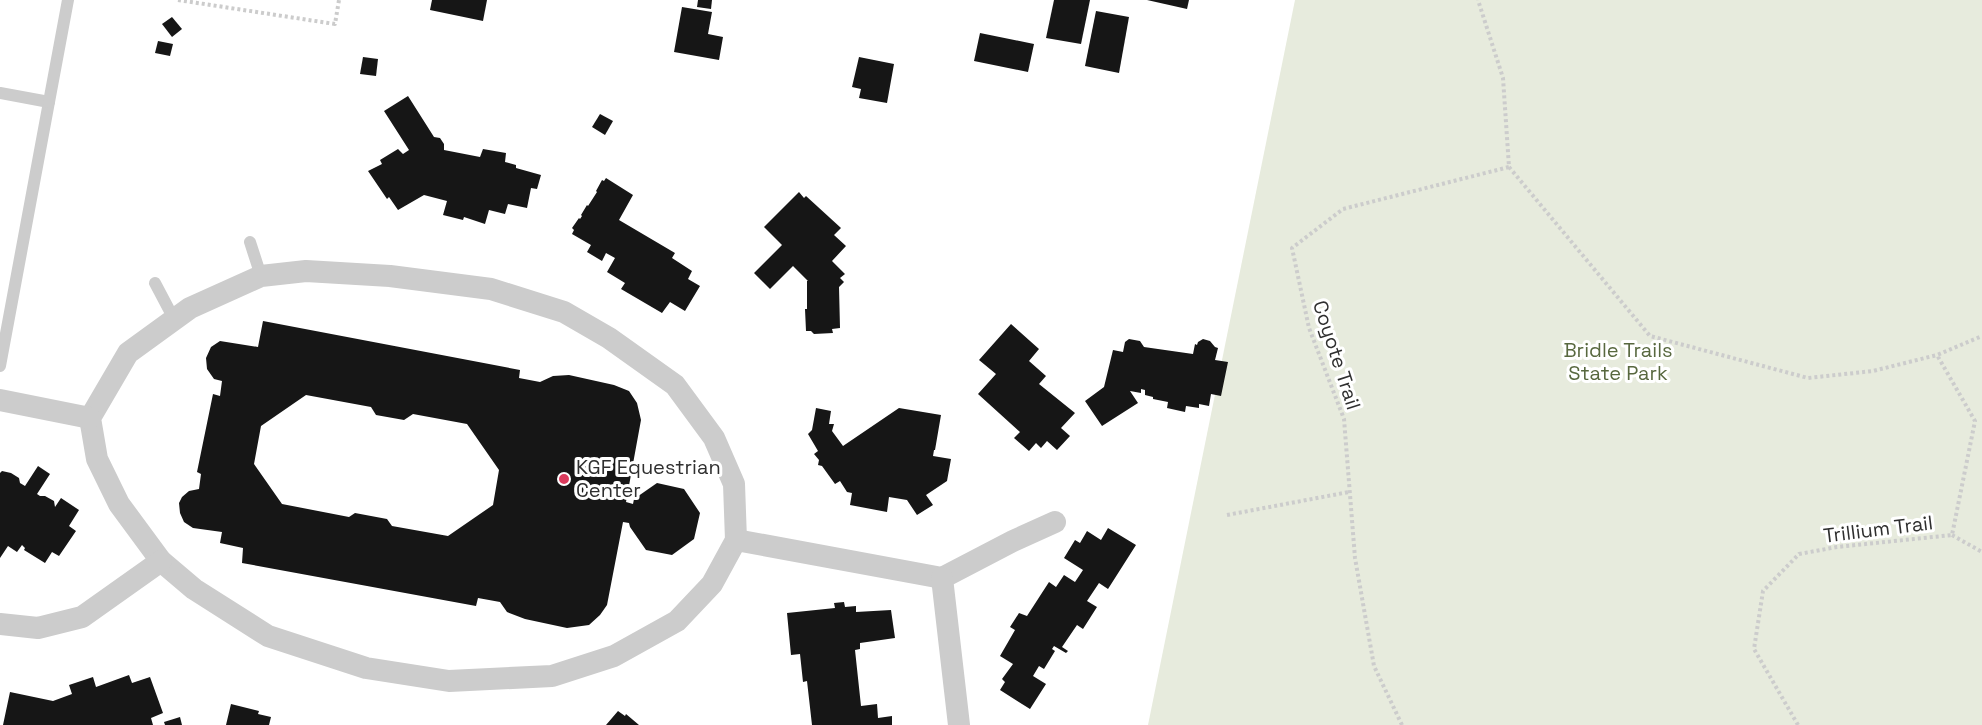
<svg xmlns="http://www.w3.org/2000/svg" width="1982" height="725" font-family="'Space Grotesk',sans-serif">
  <rect width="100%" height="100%" fill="#fff"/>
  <path fill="#e7ebdd" d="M1295 0H1982V725H1148Z"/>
  <g fill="#161616" fill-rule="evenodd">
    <path d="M432 0H487L483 21 430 10Z"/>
    <path d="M698 0H712L711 9 697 7Z"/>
    <path d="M1054 0H1090L1081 44 1046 38Z"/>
    <path d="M1147 0H1189L1187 9Z"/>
    <path d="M682 7 712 12 708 34 723 37 719 60 674 52Z"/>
    <path d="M1096 11 1129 17 1119 73 1085 66Z"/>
    <path d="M172 17 182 29 172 37 162 24Z"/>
    <path d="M980 33 1034 44 1028 72 974 61Z"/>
    <path d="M158 41 173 44 170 56 155 53Z"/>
    <path d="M363 57 378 59 376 76 360 74Z"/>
    <path d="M859 57 894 64 887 103 859 98 861 89 852 87Z"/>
    <path d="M408 96 434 137 440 138 444 144V150L480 157 483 149 506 153 505 162 516 165V168L541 175 537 189 531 188 527 208 508 204 505 214 489 210 485 224 464 217 463 220 443 215 447 201 424 195 398 210 389 197 387 199 368 171 382 164 380 160 398 149 403 154 409 150 384 111Z"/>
    <path d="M600 114 613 121 605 135 592 127Z"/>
    <path d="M606 178 633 195 619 220 675 253 672 258 692 271 688 279 700 286 685 311 670 302 662 313 621 289 625 283 607 272 615 258 606 253 602 261 587 252 591 245 572 234 574 230 572 228 579 218 580 219 582 216 581 215 587 205 588 206 597 192 596 191 602 180 604 181Z"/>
    <path d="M799 192 804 198 806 196 841 228 834 235 846 246 832 261 845 274 840 278 844 282 839 287 840 328 832 329 833 333 814 334 811 331H806L805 309H807V281H808L793 266 770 289 754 273 782 245 764 227Z"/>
    <path d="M263 321 520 370 519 378 540 382 553 376 569 375 614 385 629 391 637 403 641 420 626 502 633 504 634 499 657 483 684 489 700 513 694 539 672 555 646 550 630 527 629 523 623 522 607 605 600 615 589 625 567 628 525 619 507 612 500 602 478 598 476 606 242 563 243 548 220 543 222 532 193 528 184 522 180 513 179 503 182 497 189 491 199 489 201 474 197 472 213 394 220 396 222 381 214 379 207 369 206 358 211 347 220 341 258 347ZM306 395 371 407 376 415 404 420 413 414 467 424 499 470 493 505 448 536 392 526 387 519 355 513 349 517 282 504 254 464 261 426Z"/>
    <path d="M1011 324 1039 349 1029 361 1046 376 1039 384 1075 413 1061 428 1070 436 1057 450 1047 441 1041 448 1036 443 1029 451 1014 438 1020 432 978 394 996 374 979 360Z"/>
    <path d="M1129 339 1140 341 1144 347 1193 354 1195 344 1197 345 1198 342 1203 339 1210 341 1215 347 1218 348 1215 360 1228 362 1221 396 1211 394 1209 406 1199 404V408L1186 406 1185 412 1167 408 1168 402 1153 399V397L1145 395V390L1141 389V393L1130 391 1138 403 1102 426 1085 401 1104 387 1113 350 1123 352 1125 342Z"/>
    <path d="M816 408 831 411 829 424H834L832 431 843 446 899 408 941 415 935 450H934L933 456 951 459 947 481 926 495 933 505 917 515 907 500 889 497 887 512 850 505 852 493 847 492 840 481 835 484 822 466 818 465 819 460 814 454 818 451 808 434 812 430Z"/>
    <path d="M38 466 50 474 37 494 40 496H45L54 501 55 507 61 498 79 510 69 526 76 531 59 556 52 552 45 563 24 550 25 548 22 545 17 552 8 546 0 558V473L2 471 11 473 19 478 20 483 25 486Z"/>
    <path d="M1108 528 1136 545 1108 589 1099 583 1087 601 1097 607 1083 629 1077 625 1062 647 1068 651 1066 653 1054 646 1052 649 1055 651 1044 669 1039 666 1033 676 1046 684 1030 709 1000 690 1005 682 1002 679 1013 664 1000 656 1015 630 1010 627 1019 613 1027 616 1049 582 1056 587 1064 575 1075 582 1083 570 1064 558 1075 540 1080 543 1087 531 1101 540Z"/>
    <path d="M844 602 845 607 856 606V612L891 610 895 638 860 643V649L855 650 861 706 877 704 878 718 892 716V725H812L807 681 803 682 800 654 791 655 787 613 835 608 834 603Z"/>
    <path d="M129 675 132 683 150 677 163 713 151 718 153 725H3L10 692 53 701 72 694 69 685 93 677 96 687Z"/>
    <path d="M231 704 259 711 258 714 271 717 269 725H226Z"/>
    <path d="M618 711 625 716 626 714 639 725H606Z"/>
    <path d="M180 717 182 725H165L164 722Z"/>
  </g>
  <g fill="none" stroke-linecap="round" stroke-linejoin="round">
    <g stroke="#ccc" stroke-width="4" stroke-dasharray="3 3" stroke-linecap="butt">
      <path d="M178 0 335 24 339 0"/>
      <path d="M1509 167 1650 336 1808 378 1873 371 1937 355"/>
      <path d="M1227 515 1349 492"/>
      <path d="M1952 535 1982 552"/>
      <path d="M1402 725 1374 666 1355 558 1344 419 1309 328 1292 248 1343 209 1509 167 1503 78 1478 0"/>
      <path d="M1798 725 1754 649 1763 591 1799 554 1837 547 1952 535 1975 421 1937 355 1982 336"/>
    </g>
    <g stroke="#ccc" stroke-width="12">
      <path d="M0 93 49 102 0 366"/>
      <path d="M49 102 68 0"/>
      <path d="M250 242 261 276"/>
      <path d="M155 283 174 319"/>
    </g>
    <g stroke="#ccc" stroke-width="22">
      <path d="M306 271 390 276 491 289 564 312 609 338 675 385 714 438 734 484 736 540 712 584 677 621 614 656 552 676 449 681 366 668 268 636 194 589 161 561 119 504 97 459 90 418 128 353 190 308 261 276Z"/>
      <path d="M0 400 90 418"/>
      <path d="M736 540 942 578 1013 541 1055 522"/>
      <path d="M942 578 959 725"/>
      <path d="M0 624 38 628 82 617 161 561"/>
    </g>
  </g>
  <circle fill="#db3b5d" stroke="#fff" stroke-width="2" cx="564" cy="479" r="6"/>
  <g text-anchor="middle" stroke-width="6" stroke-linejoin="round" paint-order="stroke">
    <g font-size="20" fill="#58683f" stroke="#fff">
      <text x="1618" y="357">Bridle Trails<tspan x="1618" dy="23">State Park</tspan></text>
    </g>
    <g font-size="20" fill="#2f2f2f" stroke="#fff">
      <text transform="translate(1337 355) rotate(72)" y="7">Coyote Trail</text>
      <text transform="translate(1878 529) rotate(-7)" y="7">Trillium Trail</text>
    </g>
    <g font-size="20" fill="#2f2f2f" stroke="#fff" text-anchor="start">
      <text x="576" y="474">KGF Equestrian<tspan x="576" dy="23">Center</tspan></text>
    </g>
  </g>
</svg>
